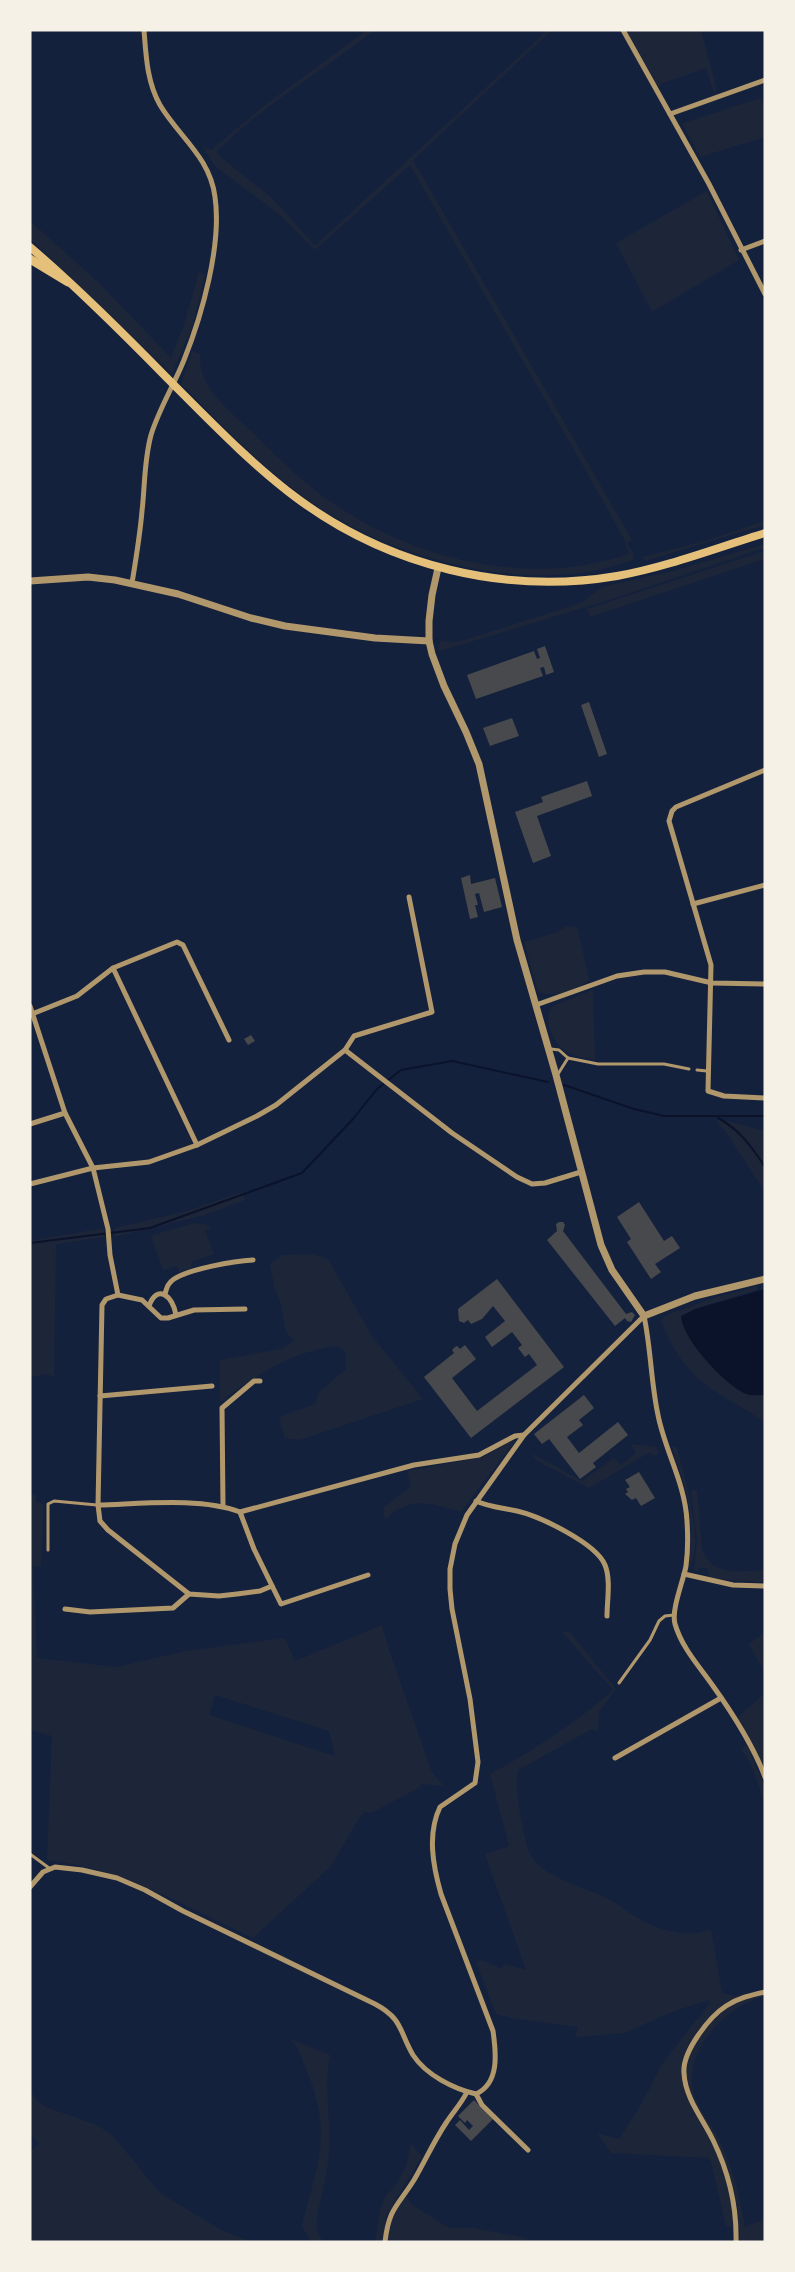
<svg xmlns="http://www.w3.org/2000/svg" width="795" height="2272" font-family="'DM Sans',sans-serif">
  <rect width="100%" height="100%" fill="#14213d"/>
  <g fill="#1d2539" fill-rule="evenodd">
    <path d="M367 30H375C324 70 263 105 217 151V154L273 199 315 246 548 30H552L413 160 632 540 627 543 634 554 633 560C619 564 603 569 589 572 494 586 382 553 305 498 259 465 220 423 181 384L192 351 200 354C198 389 229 409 251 431 278 458 305 485 337 506 421 562 532 587 629 554L624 539 585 469 410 165 315 250 279 214 215 166 202 146 211 150 265 105Z"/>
    <path d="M625 30H701L716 87 715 96 706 68 663 83 657 87Z"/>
    <path d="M760 98 765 105V137L700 157 683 125 684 123Z"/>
    <path d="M707 191 739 260 652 312 616 243Z"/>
    <path d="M30 221 99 283 171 358 184 325 199 272 205 274 193 325 172 374 30 239Z"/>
    <path d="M765 521V525L645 561 642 557 708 540Z"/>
    <path d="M765 544V548L609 600 440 651 438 649 440 642 446 640 448 642 461 641 581 603 602 587 673 571Z"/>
    <path d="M765 551V559L590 617 587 609Z"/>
    <path d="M577 926 589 980C576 991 554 998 538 992L524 942 558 932 565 927Z"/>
    <path d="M593 990 595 1060C586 1058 576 1057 567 1052 554 1044 541 1020 553 1006Z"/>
    <path d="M716 1118 765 1131V1192L724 1129 719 1126Z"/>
    <path d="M242 1192 245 1200 205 1215 114 1237 115 1228 187 1211Z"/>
    <path d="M195 1223 207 1225 212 1228 205 1231 214 1254 191 1262 192 1268 179 1272 177 1266 163 1270 152 1238 153 1235Z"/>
    <path d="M104 1228V1237L56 1244 54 1377 46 1374 30 1377V1241Z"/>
    <path d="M312 1254 328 1259 372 1336 423 1399 299 1440 285 1438 279 1417 315 1404 319 1392 346 1369V1353L337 1346C289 1352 259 1374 220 1402V1360L281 1349 294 1341 286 1332 281 1304 274 1286 270 1264 282 1255Z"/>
    <path d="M757 1286V1290L695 1309 681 1317 747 1394 765 1395V1424C748 1408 725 1400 706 1385 685 1369 671 1346 661 1321L664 1316 714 1298Z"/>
    <path d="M513 1440 515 1441 461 1512C430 1503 410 1495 385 1520L383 1508 411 1487 407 1471 483 1457Z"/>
    <path d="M631 1444 656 1447 659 1453 653 1456 650 1452 589 1488 539 1462 531 1454V1453L582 1481 614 1458 621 1465 636 1453Z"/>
    <path d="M672 1447H676L677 1449C685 1478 704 1540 690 1567 689 1553 692 1538 691 1524 690 1497 680 1472 672 1447Z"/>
    <path d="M697 1490 702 1549C713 1578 740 1571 765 1570V1582L716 1579 709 1577 708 1569 700 1567 698 1571H694L697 1540 691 1491Z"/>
    <path d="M30 1494 36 1495V1501L44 1505 41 1566H33L37 1658 116 1667 186 1651 285 1638 295 1661 382 1625 389 1650 428 1761 432 1772 444 1786 421 1784 420 1787 373 1812H365L359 1818 331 1866 253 1938C186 1907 122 1868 47 1860L52 1736 30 1730ZM215 1695 329 1731 335 1756 209 1715Z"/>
    <path d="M569 1631 616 1689 599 1712 598 1732 592 1729 518 1770C513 1782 524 1844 531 1856 544 1878 588 1888 610 1900 627 1910 642 1923 662 1929 678 1934 695 1936 711 1929L722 1993 735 1996 765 1989V1996C728 2005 684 2048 693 2090 697 2109 713 2125 721 2143 734 2170 740 2198 745 2227L765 2219V2242H740V2227L726 2226 710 2158 611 2153 597 2133 619 2139 639 2108 664 2061 710 2003 709 2000 674 2011 625 2033 575 2037 578 2027 512 2018 496 2014 476 1962 482 1960 502 1969 504 1964 526 1970 485 1854 509 1846 490 1774C534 1750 576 1723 613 1690L562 1632Z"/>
    <path d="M765 1632V1673L749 1644Z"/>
    <path d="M765 1693V1769L738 1717Z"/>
    <path d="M747 1745 765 1787V1807C759 1787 754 1765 741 1749Z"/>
    <path d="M288 2038 330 2055C323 2088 332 2120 329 2153 327 2176 320 2199 316 2222L318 2233 323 2242H311L302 2226C306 2205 314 2185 318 2163 325 2130 319 2099 306 2069 300 2056 300 2046 288 2038Z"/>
    <path d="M30 2088 36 2100 46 2107 97 2125 113 2136 160 2193 223 2231 253 2242H30V2151L39 2144 30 2134Z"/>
    <path d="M411 2143 422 2157 387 2214 382 2242H375L380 2210 385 2197 395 2186 406 2167Z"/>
    <path d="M406 2195 411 2204 449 2228H473L526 2238V2242H388L392 2216Z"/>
  </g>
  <path fill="#0b132b" d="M765 1289V1395C759 1395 751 1396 746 1394 725 1385 682 1339 681 1316L695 1309Z"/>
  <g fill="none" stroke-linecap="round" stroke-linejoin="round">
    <g stroke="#0b132b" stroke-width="2">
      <path d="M564 1085 634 1109 664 1116H765"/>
      <path d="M718 1118C739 1129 752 1147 765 1167"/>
      <path d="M30 1243 150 1228 302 1173 353 1119 377 1089 401 1070 452 1061 548 1082"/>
    </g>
  </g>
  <g fill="#48494c">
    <path d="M545 646 554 672 546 675 544 667 540 668 543 676 476 699 467 675 534 651 537 659 540 658 537 649Z"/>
    <path d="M589 702 607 754 599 757 581 705Z"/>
    <path d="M512 718 519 736 490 746 483 728Z"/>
    <path d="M587 781 592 796 537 816 551 856 533 863 515 812 543 802 541 797Z"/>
    <path d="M470 875 471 884 495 878 502 907 484 912 479 893 475 894 478 905H475L478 917 470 919 461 878Z"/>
    <path d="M251 1035 255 1041 248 1045 244 1039Z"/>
    <path d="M639 1202 664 1241 672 1236 680 1248 655 1264 661 1272 651 1279 627 1242 631 1239 617 1217Z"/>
    <path d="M559 1222H563L565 1225 563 1231 626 1314 632 1312 635 1315 631 1322 627 1321 625 1318 615 1326 547 1240 557 1231 556 1224Z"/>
    <path d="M497 1279 564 1367 471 1438 424 1377 454 1353 452 1350 455 1347 457 1346 460 1349 465 1345 476 1359 452 1378 477 1411 537 1365 529 1354 525 1357 518 1348 522 1345 512 1332 492 1347 485 1337 505 1321 493 1306 482 1319 471 1324 468 1320 464 1323 459 1321 458 1309Z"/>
    <path d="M584 1395 594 1408 579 1420 583 1425 567 1437 579 1453 618 1422 628 1435 593 1463 596 1467 580 1479 549 1439 542 1444 534 1434Z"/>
    <path d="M639 1472 655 1498 641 1506 636 1498 632 1500 625 1494 628 1492 626 1489 630 1487 625 1480Z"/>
    <path d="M474 2100 493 2119 471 2141 455 2125 460 2120 469 2130 473 2126 467 2120 465 2123 458 2116Z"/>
  </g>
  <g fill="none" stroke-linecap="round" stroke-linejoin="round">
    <g stroke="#b1986c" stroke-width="3">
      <path d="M551 1049 559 1050 568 1058"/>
      <path d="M697 1070 707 1071"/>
      <path d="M558 1074 568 1058 598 1064H664L689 1069"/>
      <path d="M48 1550V1504L54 1501 97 1505"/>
      <path d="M619 1683 650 1640 659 1621 665 1616 674 1615"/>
      <path d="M30 1854 49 1868"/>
    </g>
    <g stroke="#b1986c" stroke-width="5">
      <path d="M623 30 709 184 765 294"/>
      <path d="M670 114 765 80"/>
      <path d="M741 250 765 241"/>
      <path d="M132 583C136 559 140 535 142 511 145 485 144 461 151 435 159 409 174 385 184 360 202 315 222 245 215 197 210 157 179 137 160 105 147 82 146 56 144 30"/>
      <path d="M765 770 676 807 672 811 669 821 711 965 708 1091 724 1096 765 1098"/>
      <path d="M693 904 765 885"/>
      <path d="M113 968 197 1145"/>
      <path d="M536 1005 617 976 644 972H665L712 983 765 984"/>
      <path d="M30 1006 65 1113 93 1168 108 1229 110 1255 118 1295 106 1299 102 1305 98 1505C140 1504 201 1497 240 1512L414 1465 479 1455 515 1436 524 1435"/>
      <path d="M32 1014 77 996 113 968 177 942 183 945 229 1040"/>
      <path d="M345 1050 354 1036 432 1012 409 897"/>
      <path d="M30 1124 65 1113"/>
      <path d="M30 1184 93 1168 149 1162 197 1145 257 1116 276 1105 345 1050 452 1133 517 1177 532 1184 545 1183 581 1172"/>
      <path d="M165 1294C167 1287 168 1283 174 1279 189 1269 234 1261 253 1260"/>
      <path d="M118 1295 142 1300 161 1318H168L194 1310 245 1309"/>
      <path d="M149 1306C157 1283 173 1296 176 1315"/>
      <path d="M100 1396 212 1386"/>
      <path d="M476 1501C489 1507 503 1508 517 1511 539 1516 596 1543 605 1565 611 1580 607 1601 607 1616"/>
      <path d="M98 1505 100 1521 108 1530 189 1594 219 1596 237 1594 260 1591 272 1586"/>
      <path d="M223 1506 222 1408 254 1381H260"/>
      <path d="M240 1512 254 1549 281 1604 368 1575"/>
      <path d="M684 1574 733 1585 765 1586"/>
      <path d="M65 1609 90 1612 173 1608 189 1594"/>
      <path d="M615 1758 721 1698"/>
      <path d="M30 1887 43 1872 55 1867 82 1870 117 1878 145 1890 183 1911 375 2004C403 2019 399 2031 413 2055 426 2075 454 2089 476 2094L482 2105 528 2150"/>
      <path d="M476 2094C500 2083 496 2052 493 2031L441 1894C433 1866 427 1834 440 1807L475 1783 478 1762 470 1699 452 1609 450 1589V1569L455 1544 467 1515 524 1435 644 1316C651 1349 651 1383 658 1415 665 1451 685 1483 687 1521 688 1536 688 1551 686 1566 683 1582 671 1610 675 1624 682 1648 699 1666 713 1686 733 1714 753 1745 765 1777"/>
      <path d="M385 2242C389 2208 397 2207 414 2180 425 2161 434 2141 446 2123 453 2112 461 2104 467 2092"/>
      <path d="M736 2242C737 2206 729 2173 713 2140 703 2119 685 2098 684 2073 682 2052 709 2017 726 2006 738 1998 751 1995 765 1992"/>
    </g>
    <g stroke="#b1986c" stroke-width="7">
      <path d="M438 568 432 595 429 621V641L432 654 444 686 466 732 479 764 517 940 556 1075 601 1245 612 1270 644 1316 695 1296 765 1279"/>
      <path d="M30 581 88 577 115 580 178 594 251 618 285 626 375 638 429 641"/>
    </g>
    <path stroke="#e5c07b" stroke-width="8" d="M30 247C78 288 124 334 168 379 210 421 251 464 298 499 389 566 505 595 617 576 667 567 716 548 765 533"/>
    <path stroke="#e5c07b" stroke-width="9" d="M30 259 68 282"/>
  </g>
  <rect width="795" height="2272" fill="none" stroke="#f6f1e7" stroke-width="63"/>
</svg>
